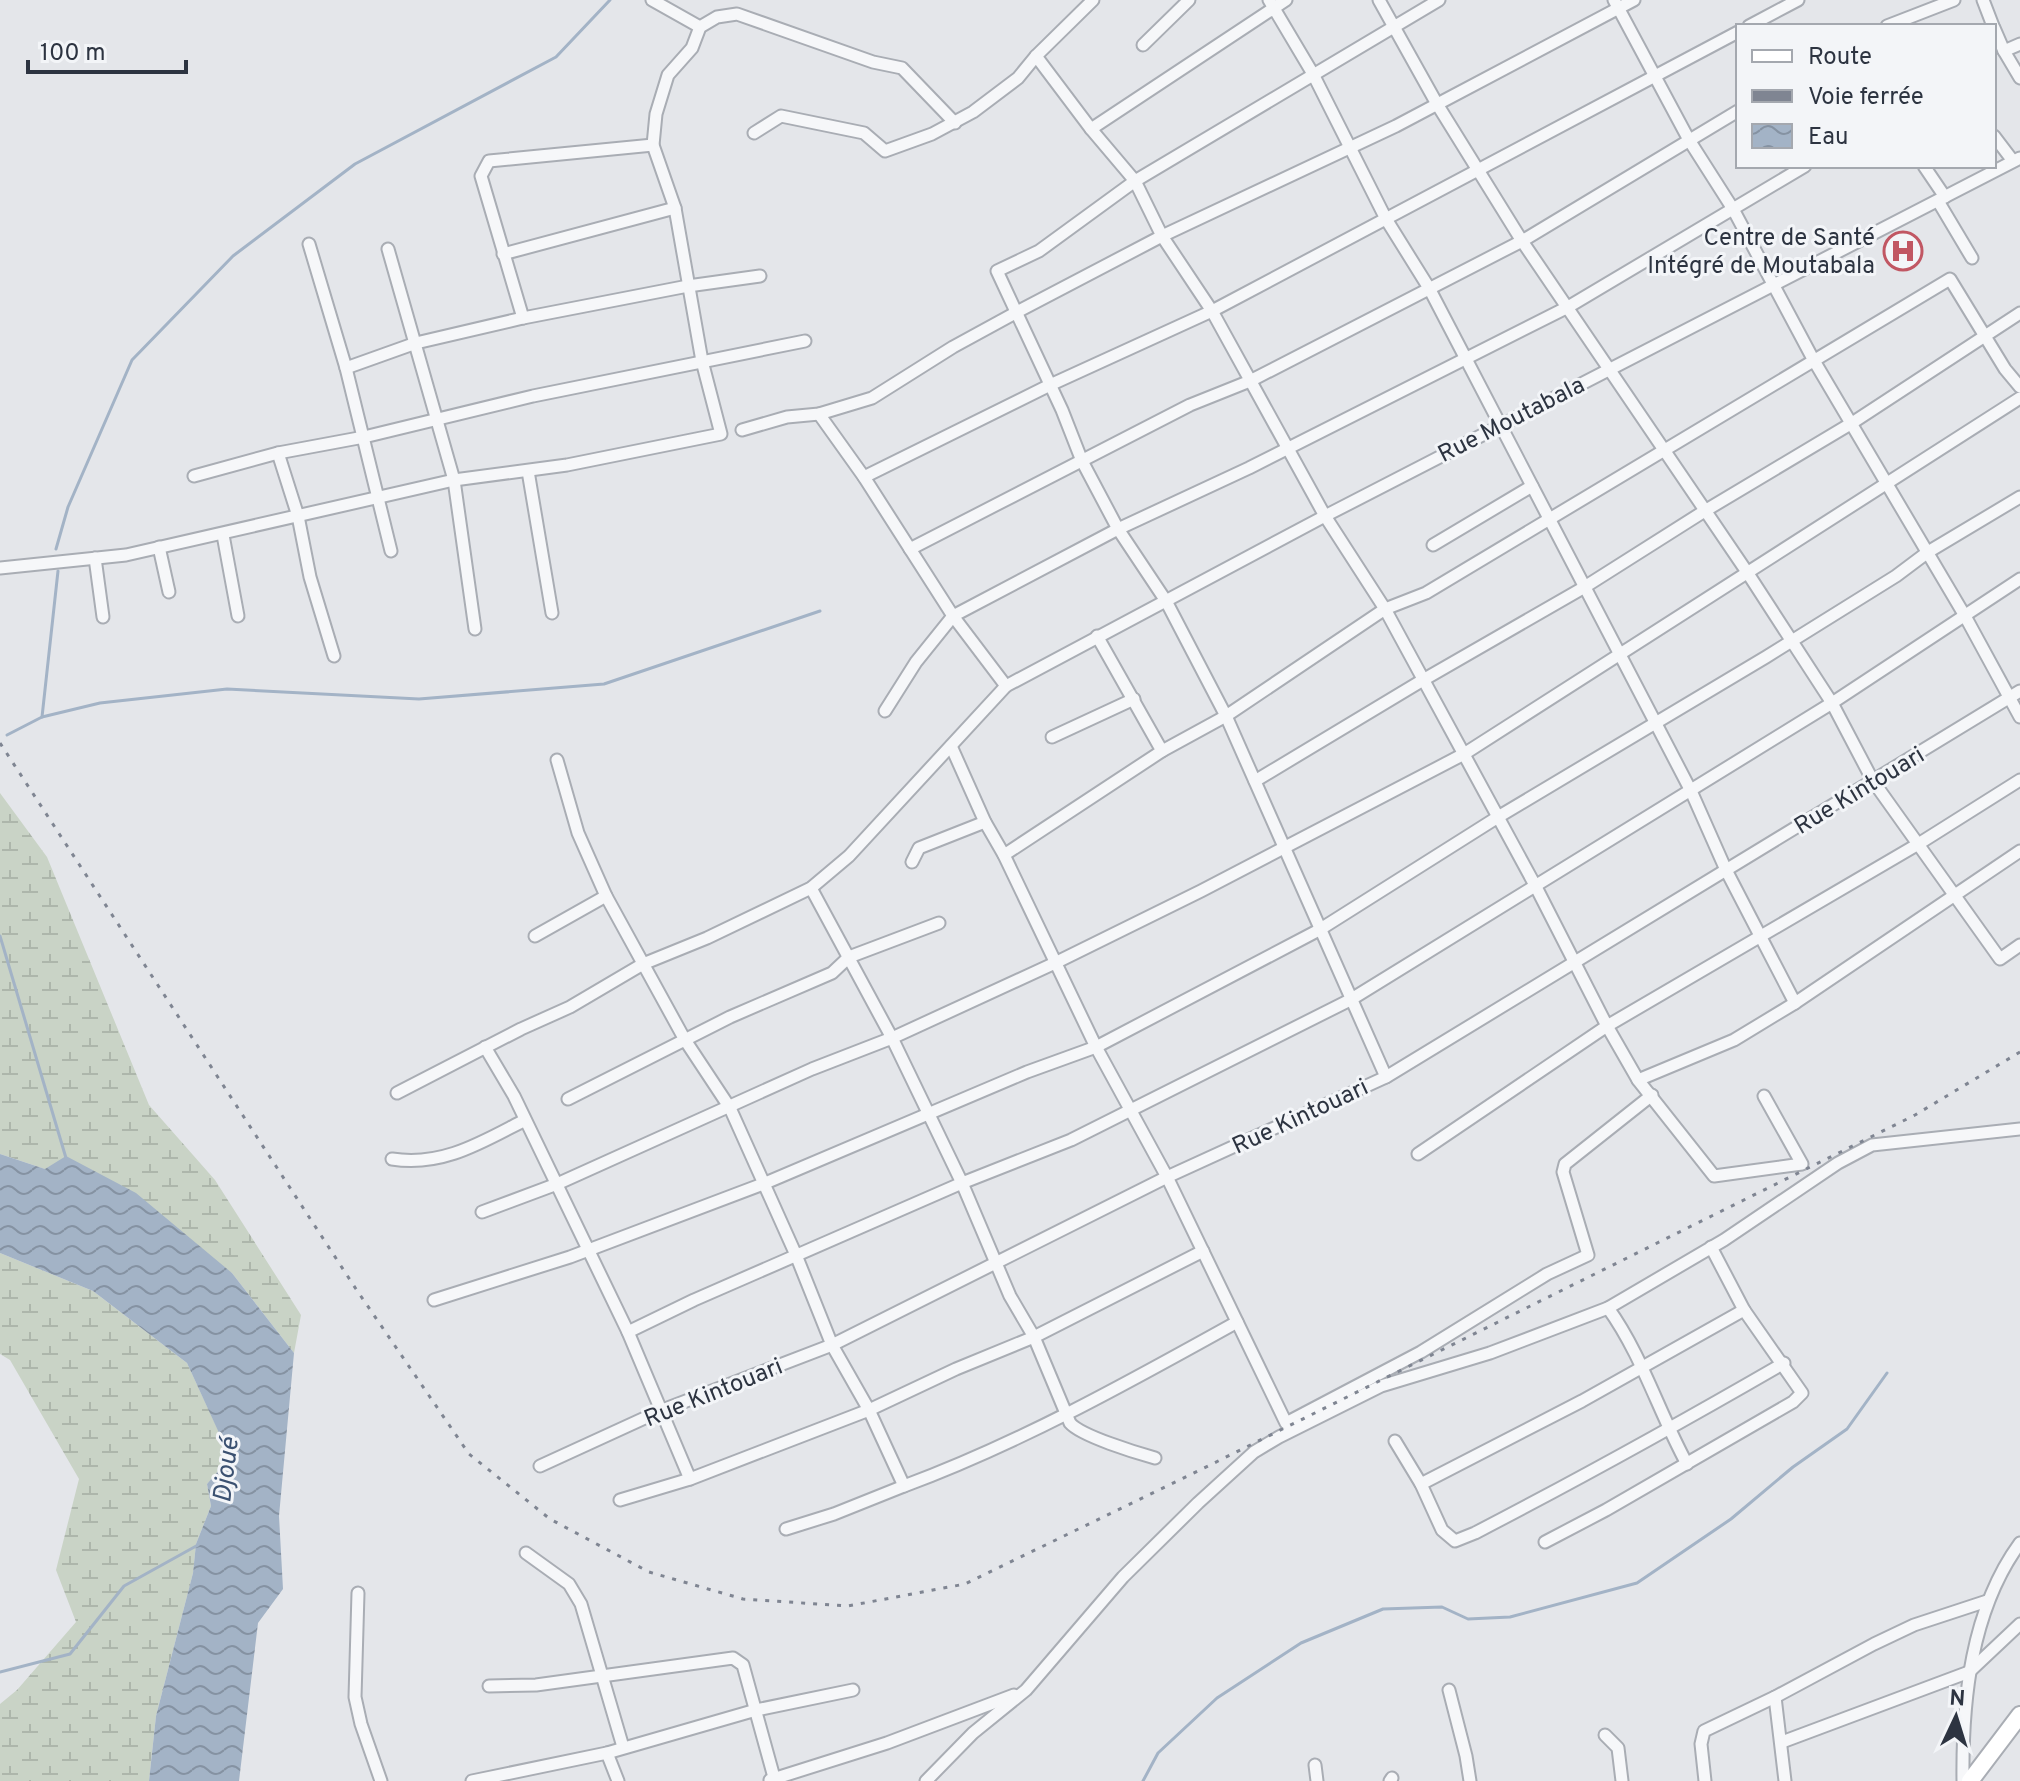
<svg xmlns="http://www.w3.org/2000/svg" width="2020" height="1781" font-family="Overpass,sans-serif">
  <defs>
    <pattern id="wetland-marsh" width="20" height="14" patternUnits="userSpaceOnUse" patternTransform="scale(2)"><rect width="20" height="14" fill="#c9d3c6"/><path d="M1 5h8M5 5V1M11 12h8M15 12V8" fill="none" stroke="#adb6ab"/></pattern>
    <pattern id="water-waves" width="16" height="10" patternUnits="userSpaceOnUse" patternTransform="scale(2)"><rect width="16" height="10" fill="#a3b3c6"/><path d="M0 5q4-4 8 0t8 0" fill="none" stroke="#8592a2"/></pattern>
  </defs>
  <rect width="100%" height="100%" fill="#e4e6ea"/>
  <g fill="url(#wetland-marsh)">
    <path d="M0 793 47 857 149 1105 215 1180 301 1315 294 1353 232 1273 45 1169 0 1154Z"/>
    <path d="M0 1253 93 1291 187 1363 231 1458 207 1484 211 1506 196 1544 193 1573 156 1716 149 1781H0V1704L17 1690 76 1622 56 1570 79 1479 10 1360 0 1354Z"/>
  </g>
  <path fill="url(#water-waves)" d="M0 1154 45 1169 66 1156 136 1193 232 1273 294 1353 279 1516 283 1589 258 1623 239 1781H149L156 1716 193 1573 196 1544 211 1506 207 1484 230 1457 187 1363 93 1291 0 1253Z"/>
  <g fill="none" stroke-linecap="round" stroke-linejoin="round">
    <g stroke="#a3b3c6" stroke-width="3">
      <path d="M56 549 68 507 132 360 233 256 355 164 556 57 610 0"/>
      <path d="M42 717 100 703 227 689 419 699 604 684 820 611"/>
      <path d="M7 735 42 717 58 571"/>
      <path d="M0 936 66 1158"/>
      <path d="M0 1672 70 1654 124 1586 198 1545"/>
      <path d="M1143 1781 1158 1753 1217 1698 1301 1643 1383 1609 1442 1607 1468 1619 1510 1617 1637 1583 1731 1519 1793 1467 1847 1429 1887 1373"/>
    </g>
    <defs>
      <g id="street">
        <path d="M652 0 700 27"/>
        <path d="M1269 0 1313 74 1386 219 1429 288 1691 791 1726 870 1795 1003"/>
        <path d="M1379 0 1437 104 1522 241 1747 572 1832 703 1873 781 2000 959 2020 945"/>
        <path d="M1614 0 1689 140 1733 209 1813 359 1965 616 2020 717"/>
        <path d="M1983 0 1993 26"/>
        <path d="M1749 26 1798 0"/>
        <path d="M1887 26 1954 0"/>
        <path d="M1994 28 2004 51 2020 78"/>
        <path d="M1143 45 1189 0"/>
        <path d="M2004 51 2020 44"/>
        <path d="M1036 56 1091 129 1135 181 1162 236 1212 311 1325 516 1385 609 1536 887 1607 1026 1638 1080 1714 1176 1802 1164 1764 1096"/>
        <path d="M1091 129 1286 0"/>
        <path d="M754 133 781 116 864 133 885 151 932 134 973 112 1018 78 1036 56 1093 0"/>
        <path d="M1994 136 2013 161"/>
        <path d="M1924 166 1945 197"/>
        <path d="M1938 201 1972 258"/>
        <path d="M309 244 346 368 391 551"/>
        <path d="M388 249 454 480 475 629"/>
        <path d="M503 254 675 208"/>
        <path d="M523 318 481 176 489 161 653 145"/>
        <path d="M346 368 416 343 523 318 688 286 760 276"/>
        <path d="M819 414 864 477 953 616 1006 686"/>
        <path d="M742 430 787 417 819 414 872 398 953 347 1017 312 1162 236 1396 126 1634 0"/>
        <path d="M278 453 298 516 310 577 334 656"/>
        <path d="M528 471 552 613"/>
        <path d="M194 476 278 453 364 437 533 396 805 341"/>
        <path d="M864 477 1050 385 1212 311 1738 32"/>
        <path d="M223 535 238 616"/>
        <path d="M1433 545 1532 486"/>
        <path d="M159 547 169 592"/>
        <path d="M910 549 1190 405 1250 381 1522 241 1738 111"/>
        <path d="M95 558 103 617"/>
        <path d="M0 568 126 555 454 480 567 465 721 434 702 361 675 208 653 145 656 114 668 75 692 48 700 27 717 17 737 14 873 62 902 68 955 123"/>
        <path d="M1097 636 1162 751"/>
        <path d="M885 711 916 662 953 616 1118 529 1249 468 1568 307 1805 166"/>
        <path d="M1052 737 1134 699"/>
        <path d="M951 746 985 822 1004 855 1096 1047 1167 1177 1286 1423 1421 1352 1547 1274 1588 1255 1563 1172 1565 1164 1652 1095"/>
        <path d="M557 760 578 833 606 896 685 1040 730 1108 796 1255 832 1345 869 1410 904 1486C1020 1443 1129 1382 1237 1322"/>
        <path d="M1255 781 1423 680 1583 588 1703 512 1852 423 2020 313"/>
        <path d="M1004 855 1162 751 1226 716 1385 609 1426 593 1950 279 2005 369 2020 387"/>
        <path d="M912 862 919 848 985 822"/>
        <path d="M811 888 892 1038 962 1183 1010 1296 1034 1337 1070 1423C1081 1436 1137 1453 1155 1458"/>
        <path d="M535 936 606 896"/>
        <path d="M485 1047 514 1096 628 1332 690 1479"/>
        <path d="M1386 1077 1226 716 1166 601 1118 529 1082 461 1062 410 997 271 1039 251 1135 181 1439 0"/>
        <path d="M1638 1080 1734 1040 1795 1003 2020 851"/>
        <path d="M397 1093 521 1029 570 1007 643 964 707 938 811 888 849 856 1006 686 1325 516 2020 158"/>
        <path d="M568 1099 730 1017 832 973 849 957 939 923"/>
        <path d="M1418 1154 1607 1026 1920 843 2020 780"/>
        <path d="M392 1159C443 1167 482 1142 525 1120"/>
        <path d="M482 1212 557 1184 812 1069 892 1038 1055 963 1201 891 1464 754 2020 398"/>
        <path d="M434 1300 570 1257 763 1184 1027 1072 1096 1047 1319 930 1498 817 1766 657 1896 576 1928 552 2020 497"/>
        <path d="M1608 1308C1642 1355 1659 1413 1687 1464"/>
        <path d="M628 1332 694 1300 962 1183 1071 1140 1350 1000 1832 703 2020 579"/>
        <path d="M1395 1441 1421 1484 1442 1530 1455 1541 1475 1533C1579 1479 1682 1422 1784 1363"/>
        <path d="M540 1466 660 1411 832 1345 1167 1177 1386 1077 2020 691"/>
        <path d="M1421 1484 1582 1401 1744 1310"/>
        <path d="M620 1500 690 1479 869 1410 956 1369 1034 1337 1203 1251"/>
        <path d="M786 1529 834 1514 904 1486"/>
        <path d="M1545 1542 1606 1510 1793 1402 1802 1393 1744 1310 1711 1247"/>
        <path d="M526 1553 569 1584 581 1604 623 1747"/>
        <path d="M358 1593 355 1697 361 1724 381 1781"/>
        <path d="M489 1686 536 1685 733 1658 743 1665 775 1781"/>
        <path d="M1449 1690 1466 1756 1470 1781"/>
        <path d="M1775 1697 1785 1781"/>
        <path d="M1605 1735 1618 1748 1622 1781"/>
        <path d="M1782 1742 1969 1672 2020 1624"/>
        <path d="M607 1753 618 1781"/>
        <path d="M1315 1765 1317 1781"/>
        <path d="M770 1780 887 1743 1014 1695"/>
        <path d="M472 1781 607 1753 756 1710 853 1690"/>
        <path d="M926 1781 973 1733 1026 1690 1123 1577 1198 1503 1254 1452 1279 1437 1381 1386 1490 1353 1608 1308 1724 1240 1838 1163 1872 1145 2020 1129"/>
        <path d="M1390 1781 1392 1778"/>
        <path d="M1705 1781 1701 1744 1704 1731 1775 1697 1874 1644 1914 1625 1987 1601"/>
        <path d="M1963 1781C1962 1700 1971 1610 2020 1543"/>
      </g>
      <path id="secondary" d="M1970 1781 2020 1715"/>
    </defs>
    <use href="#street" stroke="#a9adb4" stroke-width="15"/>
    <use href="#secondary" stroke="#a9adb4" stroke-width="20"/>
    <use href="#street" stroke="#f6f7f9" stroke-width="11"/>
    <use href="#secondary" stroke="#fff" stroke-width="16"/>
    <path stroke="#7f8592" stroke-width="3" stroke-dasharray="4 8" stroke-linecap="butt" d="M0 743 356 1289 469 1454 550 1519 649 1572 743 1599 848 1606 965 1584 1200 1470 1915 1115 2020 1052"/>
  </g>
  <defs>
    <symbol id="hospital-ring" viewBox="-11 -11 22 22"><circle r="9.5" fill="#f3f5f8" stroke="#c15763" stroke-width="1.5"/><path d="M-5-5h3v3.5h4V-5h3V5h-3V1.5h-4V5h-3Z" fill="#c15763"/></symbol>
  </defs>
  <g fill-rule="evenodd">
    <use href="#hospital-ring" x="1881" y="229" width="44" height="44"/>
  </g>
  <g text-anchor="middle" stroke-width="6" stroke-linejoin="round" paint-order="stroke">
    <g font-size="24" fill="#2d3441" stroke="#f3f5f8" text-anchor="end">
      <text x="1875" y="245">Centre de Santé<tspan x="1875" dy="28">Intégré de Moutabala</tspan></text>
    </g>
    <g font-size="24" fill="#2d3441" stroke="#f3f5f8">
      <text transform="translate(1511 419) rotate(-27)" y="8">Rue Moutabala</text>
      <text transform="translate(1859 790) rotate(-31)" y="8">Rue Kintouari</text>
      <text transform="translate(1300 1116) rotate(-25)" y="8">Rue Kintouari</text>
      <text transform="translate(713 1392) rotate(-22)" y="8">Rue Kintouari</text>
    </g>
    <g font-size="26" font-style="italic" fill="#3b5171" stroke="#f3f5f8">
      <text transform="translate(225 1470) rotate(-83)" y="9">Djoué</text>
    </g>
  </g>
  <rect x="1736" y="24" width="260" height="144" fill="#f3f5f8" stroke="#a4a8af" stroke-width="2"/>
  <rect x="1752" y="50" width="40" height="12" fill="#ffffff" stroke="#a4a8af" stroke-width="2"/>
  <text x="1808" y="64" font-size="24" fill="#2d3441">Route</text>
  <rect x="1752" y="90" width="40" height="12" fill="#7f8592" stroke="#a4a8af" stroke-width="2"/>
  <text x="1808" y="104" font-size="24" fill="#2d3441">Voie ferrée</text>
  <rect x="1752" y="124" width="40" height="24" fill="url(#water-waves)" stroke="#a4a8af" stroke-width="2"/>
  <text x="1808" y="144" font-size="24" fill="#2d3441">Eau</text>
  <g transform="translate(1956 1717) rotate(4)" stroke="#f3f5f8" stroke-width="6" paint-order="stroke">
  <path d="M0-6L14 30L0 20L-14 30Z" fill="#2d3441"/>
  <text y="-12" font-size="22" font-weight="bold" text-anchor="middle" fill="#2d3441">N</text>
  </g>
  <path d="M28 60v12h158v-12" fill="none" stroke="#2d3441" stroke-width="4"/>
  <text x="40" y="60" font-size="24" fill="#2d3441" stroke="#f3f5f8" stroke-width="6" paint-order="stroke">100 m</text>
</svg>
